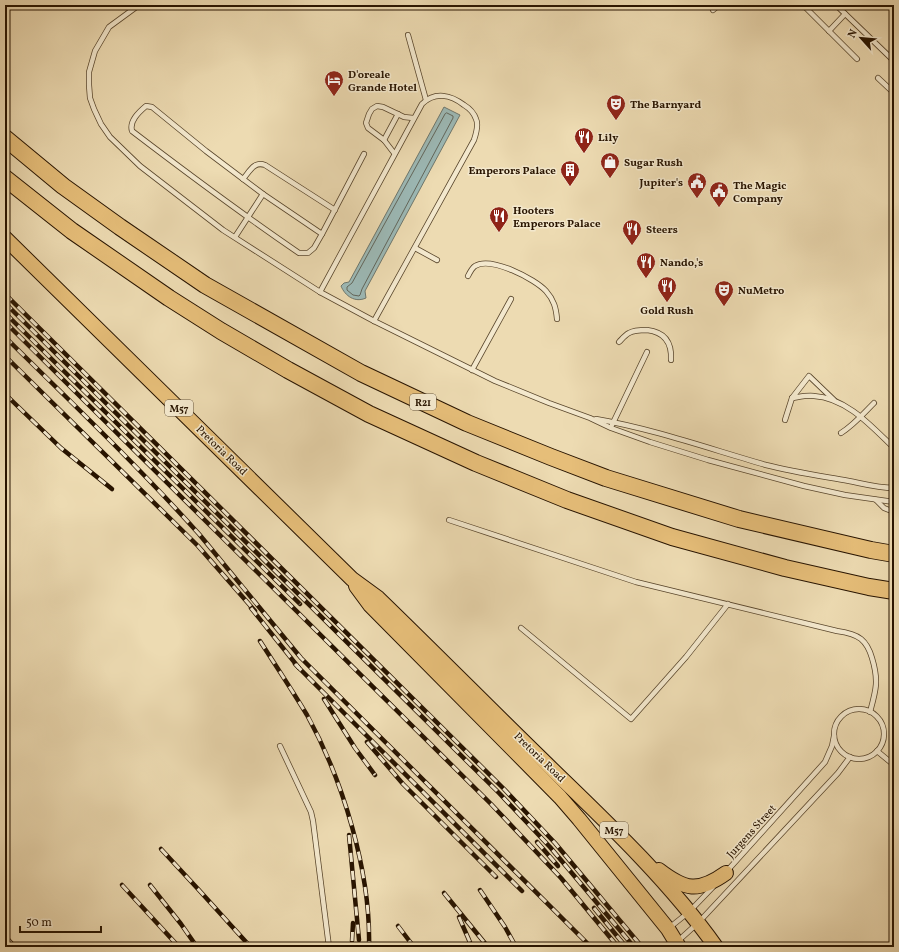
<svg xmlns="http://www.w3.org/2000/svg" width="899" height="952" font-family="Vollkorn,serif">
  <rect width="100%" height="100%" fill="#eddbb2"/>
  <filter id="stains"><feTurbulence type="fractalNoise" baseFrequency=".005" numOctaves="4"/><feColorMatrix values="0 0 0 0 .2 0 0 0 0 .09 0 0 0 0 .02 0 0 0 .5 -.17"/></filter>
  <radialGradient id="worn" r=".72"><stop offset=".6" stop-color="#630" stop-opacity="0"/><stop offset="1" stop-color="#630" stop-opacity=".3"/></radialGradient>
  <path fill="#9cb9b6" stroke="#6e776d" d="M444 107 460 115 365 291 366 298C355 303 345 296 341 286L344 283 349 282Z"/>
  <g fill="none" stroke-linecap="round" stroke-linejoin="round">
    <path stroke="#62665b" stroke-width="1" d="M447 113 453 116V118L362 289 360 295 359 296 353 295 347 290V287L352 283 445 114Z"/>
    <defs>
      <g id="service">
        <path d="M139 5 109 27 95 51 89 72V85L90 98 94 109 101 124 110 137 140 166 223 230 320 292 374 321 495 381 549 403 590 418 611 428 650 442 708 460 804 486 845 495 894 502"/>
        <path d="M399 5 400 6"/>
        <path d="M803 5 857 59"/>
        <path d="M836 5 894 61"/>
        <path d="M713 10 719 5"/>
        <path d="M829 31 845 14"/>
        <path d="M408 35 426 100"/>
        <path d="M878 78 894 93"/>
        <path d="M384 140 398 114"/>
        <path d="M394 153 384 140 368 128 366 123 369 114 372 109 377 106 383 107 404 117 413 118"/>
        <path d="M243 179C250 171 254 161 265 165L335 210"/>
        <path d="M263 194 322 234"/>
        <path d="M235 237 263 194 206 151 152 107 146 106C139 112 129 121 132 131 187 173 242 214 299 253H308L314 248 322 234 364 154"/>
        <path d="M415 248 437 260"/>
        <path d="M468 276C470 272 472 268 475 266 491 256 535 279 546 291 554 300 556 308 557 319"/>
        <path d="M320 292 422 104C435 91 451 95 464 105 469 108 474 113 476 119 479 125 476 134 474 140L374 321"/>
        <path d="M619 342C622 339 625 335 629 333 634 330 641 330 647 330 665 332 672 343 671 360"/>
        <path d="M472 370 511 299"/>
        <path d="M792 398C799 397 807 395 814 396 847 398 872 427 894 448"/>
        <path d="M596 419C654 429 710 449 766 465 793 472 821 476 849 481 864 484 878 488 894 488"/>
        <path d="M785 420 792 398 809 376 834 400"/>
        <path d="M612 425 647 352"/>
        <path d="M841 433C854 425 864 413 874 403"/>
        <path d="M876 500 884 508 894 512"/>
        <path d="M449 520 636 582 837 631C844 632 855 634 861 639 866 643 870 651 872 658 879 681 876 690 870 712"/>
        <path d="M521 628 631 719 686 657 728 604"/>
        <circle cx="859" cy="734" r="25"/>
        <path d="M280 746 311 812 313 821 329 947"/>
        <path d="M877 751 894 765"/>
        <path d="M727 871 825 762 832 746 834 736"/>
        <path d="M669 928 689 912 713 887"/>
        <path d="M678 941 699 922 838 773 850 757"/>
      </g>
      <g id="primary">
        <path d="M5 238 352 579 378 598C439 657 498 717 559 776 614 829 672 885 716 947"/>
        <path d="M356 586 370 605 560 797 579 819 668 929 679 947"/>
        <path d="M659 870C685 890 698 893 726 873"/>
      </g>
      <g id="motorway">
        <path d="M5 138 63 186 120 227 205 285 361 373 467 423 551 457 606 478 739 519 871 550 894 554"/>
        <path d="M5 178 72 231 169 298 221 331 288 370 369 414 476 463 567 500 672 537 785 568 869 587 894 591"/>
      </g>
    </defs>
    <use href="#service" stroke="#59462c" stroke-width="6"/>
    <use href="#primary" stroke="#281400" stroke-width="16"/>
    <use href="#motorway" stroke="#281400" stroke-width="18"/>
    <use href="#service" stroke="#f3e8cd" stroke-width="4.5"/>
    <use href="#primary" stroke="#e6be79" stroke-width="14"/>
    <use href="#motorway" stroke="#e6be79" stroke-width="16"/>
    <defs>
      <g id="rail">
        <path d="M5 294 504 789 555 843 642 947"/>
        <path d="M5 303 499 793 550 847 634 947"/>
        <path d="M5 313 300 604"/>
        <path d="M5 322 491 804 561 878 618 947"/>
        <path d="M5 337C71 402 138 466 199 534L301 658 591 947"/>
        <path d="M5 356 198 546 255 611"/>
        <path d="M5 394 61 448 112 489"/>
        <path d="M251 608 299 668"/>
        <path d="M260 641C276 666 292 690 307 715 343 780 371 873 369 947"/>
        <path d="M295 664 522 891"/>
        <path d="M324 699 355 748 375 775"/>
        <path d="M367 742 403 784 496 877"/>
        <path d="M349 835 359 940"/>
        <path d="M537 842 558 866"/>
        <path d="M161 849 198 889 247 943"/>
        <path d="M122 885 179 947"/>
        <path d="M150 885 181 924 197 947"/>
        <path d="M480 890 505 927 516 947"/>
        <path d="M444 893 488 947"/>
        <path d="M594 908 626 947"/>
        <path d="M459 917 472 947"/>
        <path d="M398 926 414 947"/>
        <path d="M5 936 15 947"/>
        <path d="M352 941 353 923"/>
      </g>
    </defs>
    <use href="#rail" stroke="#281400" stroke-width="4.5"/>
    <use href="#rail" stroke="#f3e8cd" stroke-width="3" stroke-dasharray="9" stroke-linecap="butt"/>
  </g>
  <defs>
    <symbol id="hotel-pin" viewBox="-11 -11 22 30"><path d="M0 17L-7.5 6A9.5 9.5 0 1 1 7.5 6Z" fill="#8f2418" stroke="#f3e8cd"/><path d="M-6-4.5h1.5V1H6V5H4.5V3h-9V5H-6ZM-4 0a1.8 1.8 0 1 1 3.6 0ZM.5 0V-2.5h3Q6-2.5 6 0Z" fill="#fff"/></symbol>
    <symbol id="theatre-pin" viewBox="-11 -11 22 30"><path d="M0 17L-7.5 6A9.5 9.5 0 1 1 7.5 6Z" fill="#8f2418" stroke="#f3e8cd"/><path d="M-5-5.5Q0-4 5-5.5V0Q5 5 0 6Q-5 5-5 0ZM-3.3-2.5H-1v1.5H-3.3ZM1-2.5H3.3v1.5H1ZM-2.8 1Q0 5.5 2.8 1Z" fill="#fff"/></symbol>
    <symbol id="restaurant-pin" viewBox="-11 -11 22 30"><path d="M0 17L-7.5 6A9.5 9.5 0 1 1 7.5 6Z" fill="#8f2418" stroke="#f3e8cd"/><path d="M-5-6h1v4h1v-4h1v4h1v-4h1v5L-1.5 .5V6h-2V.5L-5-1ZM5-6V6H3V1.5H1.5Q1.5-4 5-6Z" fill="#fff"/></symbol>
    <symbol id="shop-pin" viewBox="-11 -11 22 30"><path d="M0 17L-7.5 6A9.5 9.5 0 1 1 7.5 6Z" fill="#8f2418" stroke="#f3e8cd"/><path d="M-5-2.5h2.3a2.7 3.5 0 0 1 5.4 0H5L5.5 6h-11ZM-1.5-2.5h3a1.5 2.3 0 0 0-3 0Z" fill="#fff"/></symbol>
    <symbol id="building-pin" viewBox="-11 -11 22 30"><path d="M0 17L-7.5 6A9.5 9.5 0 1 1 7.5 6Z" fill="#8f2418" stroke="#f3e8cd"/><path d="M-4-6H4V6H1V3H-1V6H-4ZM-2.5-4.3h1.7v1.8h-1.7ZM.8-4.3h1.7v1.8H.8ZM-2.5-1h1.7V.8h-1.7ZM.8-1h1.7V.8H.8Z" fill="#fff"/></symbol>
    <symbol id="civic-pin" viewBox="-11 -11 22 30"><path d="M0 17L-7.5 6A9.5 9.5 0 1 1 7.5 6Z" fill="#8f2418" stroke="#f3e8cd"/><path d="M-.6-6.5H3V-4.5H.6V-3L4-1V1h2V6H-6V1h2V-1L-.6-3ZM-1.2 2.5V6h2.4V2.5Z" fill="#fff"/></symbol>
  </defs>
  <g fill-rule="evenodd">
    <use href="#hotel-pin" x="323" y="69" width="22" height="30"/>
    <use href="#theatre-pin" x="605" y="93" width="22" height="30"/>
    <use href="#restaurant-pin" x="573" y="126" width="22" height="30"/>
    <use href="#shop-pin" x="599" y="151" width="22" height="30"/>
    <use href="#building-pin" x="559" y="159" width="22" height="30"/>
    <use href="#civic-pin" x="686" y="171" width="22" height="30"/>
    <use href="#civic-pin" x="708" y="180" width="22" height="30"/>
    <use href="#restaurant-pin" x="488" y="205" width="22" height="30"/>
    <use href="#restaurant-pin" x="621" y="218" width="22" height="30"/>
    <use href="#restaurant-pin" x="635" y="251" width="22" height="30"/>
    <use href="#restaurant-pin" x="656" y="275" width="22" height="30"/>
    <use href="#theatre-pin" x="713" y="279" width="22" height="30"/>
  </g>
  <g text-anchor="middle" stroke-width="3" stroke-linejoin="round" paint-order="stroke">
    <g fill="#f3e8cd" stroke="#65543e" stroke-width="1">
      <rect x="410" y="394" width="26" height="16" rx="3"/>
      <rect x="165" y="400" width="28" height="16" rx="3"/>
      <rect x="600" y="822" width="28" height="16" rx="3"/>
    </g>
    <g font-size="10" font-weight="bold" fill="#281400">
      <text x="423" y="406">R21</text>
      <text x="179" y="412">M57</text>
      <text x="614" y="834">M57</text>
    </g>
    <g font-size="11" font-weight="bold" fill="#281400" stroke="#f3e8cd" text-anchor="start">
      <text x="348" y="78">D'oreale<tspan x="348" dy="13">Grande Hotel</tspan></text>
      <text x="630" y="108">The Barnyard</text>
      <text x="598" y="141">Lily</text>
      <text x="624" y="166">Sugar Rush</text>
      <text x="556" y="174" text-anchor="end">Emperors Palace</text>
      <text x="683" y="186" text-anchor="end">Jupiter's</text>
      <text x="733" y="189">The Magic<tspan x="733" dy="13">Company</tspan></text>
      <text x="513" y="214">Hooters<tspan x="513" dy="13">Emperors Palace</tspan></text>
      <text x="646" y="233">Steers</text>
      <text x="660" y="266">Nando,'s</text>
      <text x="738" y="294">NuMetro</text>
      <text x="667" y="314" text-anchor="middle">Gold Rush</text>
    </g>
    <g font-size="11" fill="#281400" stroke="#f3e8cd">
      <text transform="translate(222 450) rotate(44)" y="4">Pretoria Road</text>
      <text transform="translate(540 757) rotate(44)" y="4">Pretoria Road</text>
      <text transform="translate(751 831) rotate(-48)" y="4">Jurgens Street</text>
    </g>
  </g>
  <rect width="899" height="952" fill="none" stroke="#eddbb2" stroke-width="20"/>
  <rect x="6" y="6" width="887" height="940" fill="none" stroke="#281400" stroke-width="2"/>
  <rect x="10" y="10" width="879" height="932" fill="none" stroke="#281400"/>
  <g transform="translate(861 38) rotate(297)" stroke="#f3e8cd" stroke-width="3" paint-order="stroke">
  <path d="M0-3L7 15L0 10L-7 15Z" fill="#281400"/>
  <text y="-6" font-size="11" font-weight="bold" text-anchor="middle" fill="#281400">N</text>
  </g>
  <path d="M20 926v6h81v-6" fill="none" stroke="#281400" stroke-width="2"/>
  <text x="26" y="926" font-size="12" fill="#281400" stroke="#f3e8cd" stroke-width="3" paint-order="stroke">50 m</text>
  <rect width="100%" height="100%" filter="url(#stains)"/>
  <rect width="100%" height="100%" fill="url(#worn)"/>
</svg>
